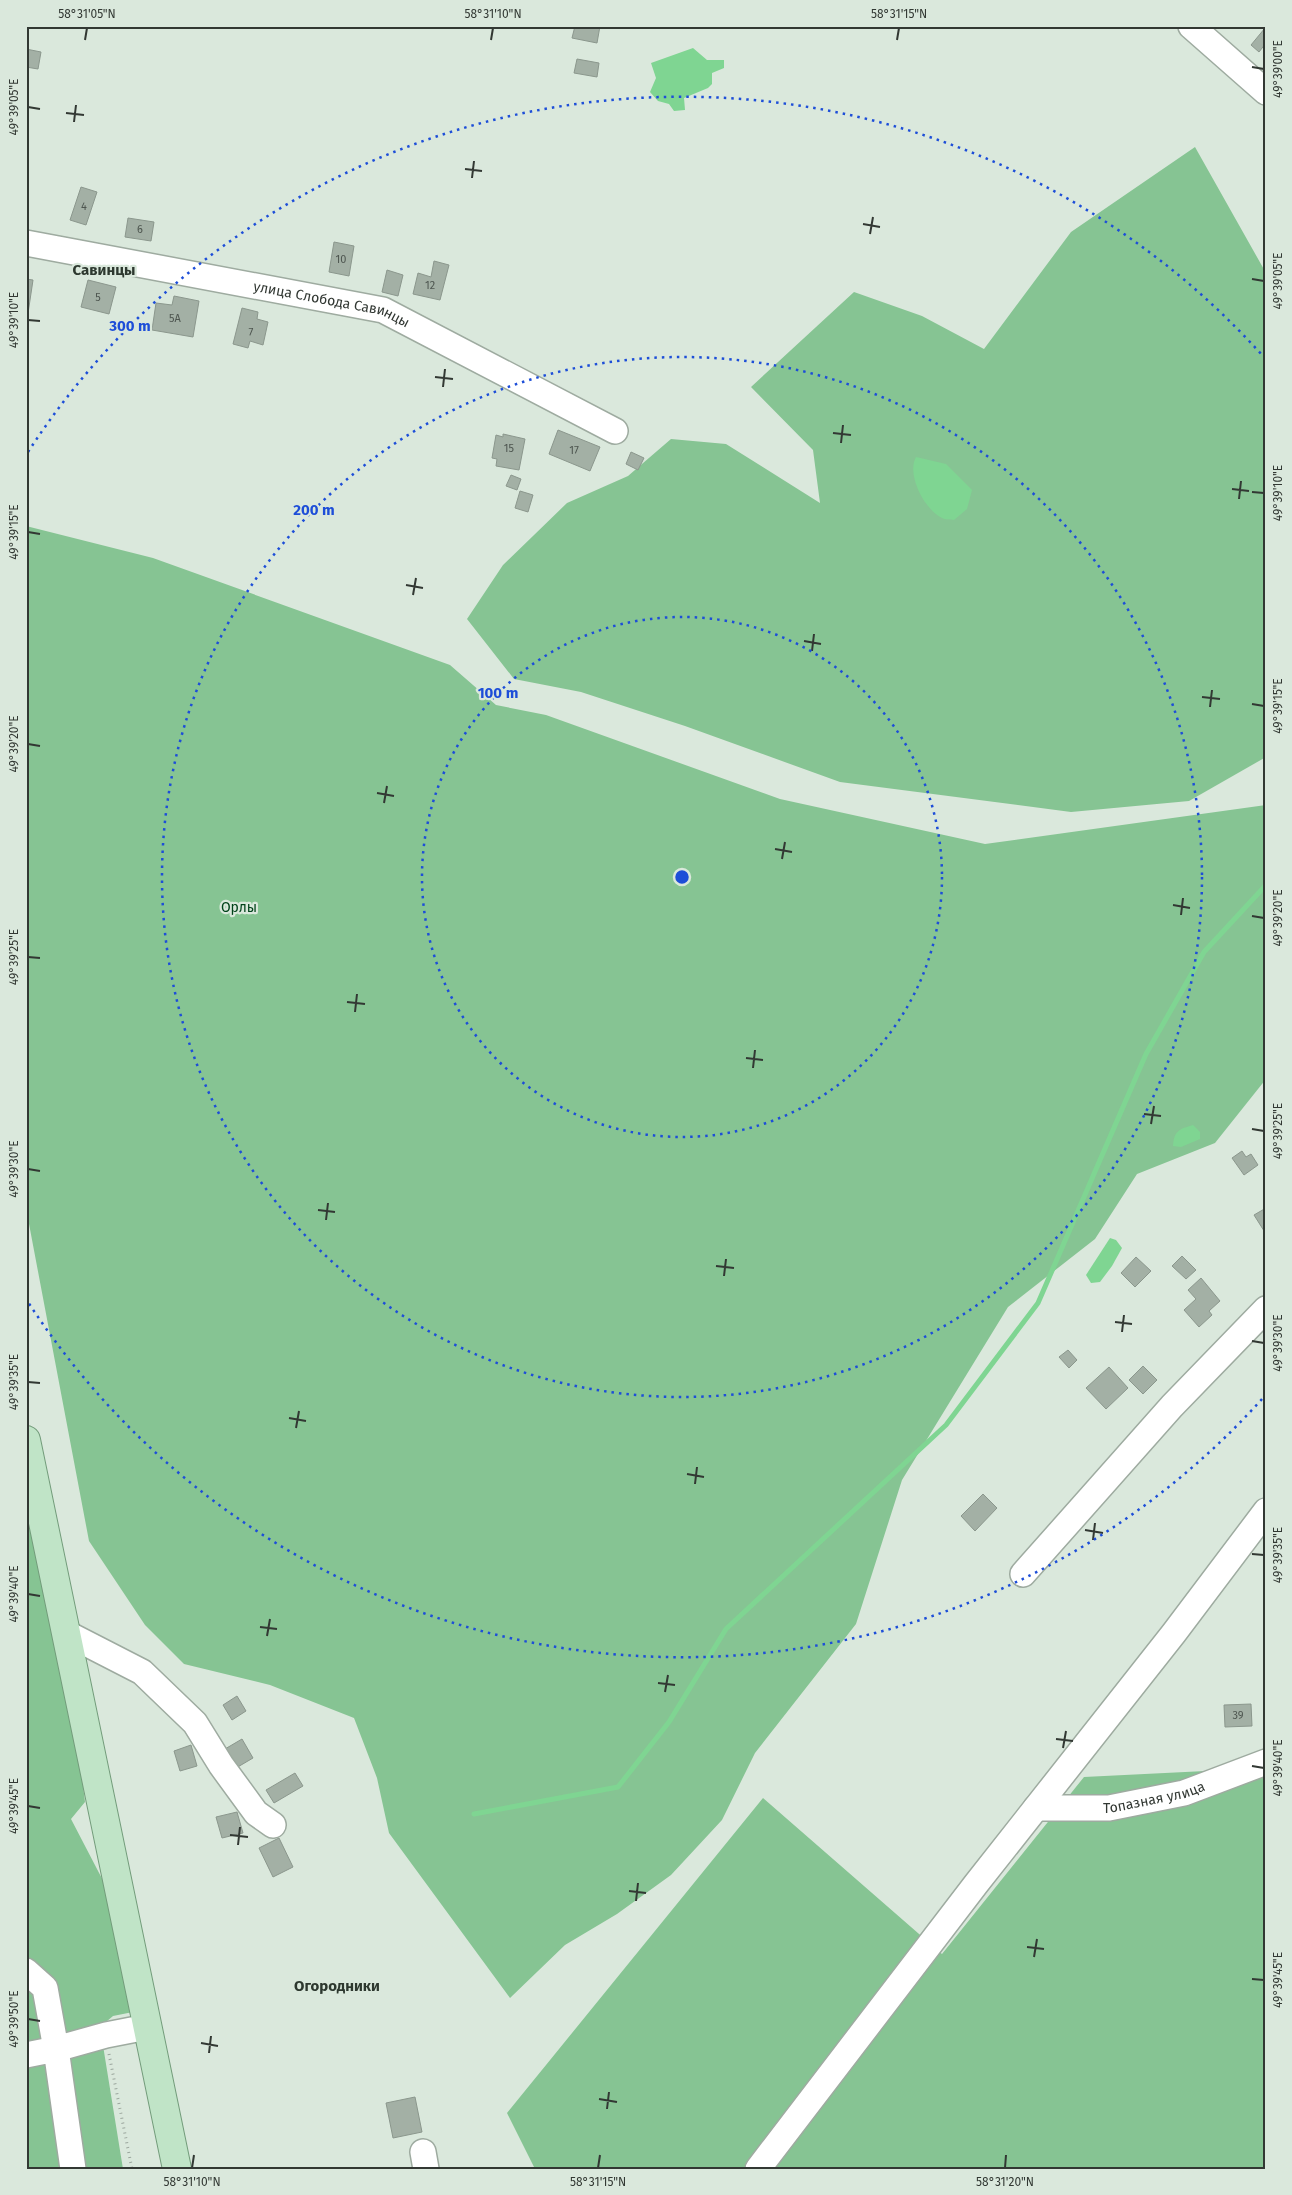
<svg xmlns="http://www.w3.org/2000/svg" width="1292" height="2195" font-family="'Fira Sans',sans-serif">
  <rect width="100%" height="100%" fill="#dae8dc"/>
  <g fill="#86c493">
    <path d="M1195 147 1266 273V757L1189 801 1071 812 840 782 685 726 581 692 514 679 467 619 503 565 567 503 628 476 671 439 726 444 820 503 813 450 751 387 854 292 922 316 984 349 1071 232Z"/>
    <path d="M26 526 153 558 450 665 496 705 546 715 780 799 985 844 1266 805V1079L1215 1143 1137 1174 1095 1239 1008 1307 902 1480 856 1624 755 1753 722 1820 671 1875 617 1914 565 1945 510 1998 389 1833 377 1778 354 1718 270 1685 184 1664 145 1625 89 1541 26 1208Z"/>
    <path d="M26 1511 76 1728 85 1802 71 1819 110 1894 133 2012 113 2016 100 2027 123 2169H26Z"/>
    <path d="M1266 1768V2169H535L507 2113 763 1798 942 1954 1084 1777Z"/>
  </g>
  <g fill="#7fd592">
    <path d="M693 48 707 60H724V68L712 73V84L708 88 684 98 685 110 674 111 669 104 658 101 650 92 656 78 651 63Z"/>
    <path d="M916 457 946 464 972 490 967 509 954 520C951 519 945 520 942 518 925 510 906 475 916 457Z"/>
    <path d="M1193 1125 1200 1132V1139L1181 1147 1173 1146C1174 1131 1179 1129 1193 1125Z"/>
    <path d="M1110 1238 1116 1240 1122 1248 1112 1266 1100 1282 1091 1283 1086 1275Z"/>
  </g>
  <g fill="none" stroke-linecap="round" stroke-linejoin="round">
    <path stroke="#7fd592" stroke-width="5" d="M474 1814 618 1787 669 1722 726 1629 946 1425 1038 1303 1146 1054 1204 952 1266 885"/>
  </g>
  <g fill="#a3b0a5" stroke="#8b978d">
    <path d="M575 26H600L597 43 572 38Z"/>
    <path d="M1265 28 1266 43 1259 52 1251 45Z"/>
    <path d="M26 49 41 52 38 69 26 67Z"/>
    <path d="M577 59 599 63 597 77 574 73Z"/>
    <path d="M81 187 97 192 86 225 70 220Z"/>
    <path d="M128 218 154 222 151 241 125 237Z"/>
    <path d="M334 242 354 246 349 276 329 272Z"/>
    <path d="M434 261 449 265 440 300 413 294 418 273 431 277Z"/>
    <path d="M387 270 403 275 398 296 382 292Z"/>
    <path d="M26 279 33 280 27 320H26Z"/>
    <path d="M88 280 116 287 109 314 81 307Z"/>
    <path d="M174 296 199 301 193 337 152 330 156 303 172 305Z"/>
    <path d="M242 308 258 312 257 319 268 322 263 345 250 341 248 348 233 344Z"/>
    <path d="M558 430 600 447 590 471 549 454Z"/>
    <path d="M503 434 525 439 519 470 496 466 497 459 492 458 496 435 503 437Z"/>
    <path d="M631 452 644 458 638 470 626 464Z"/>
    <path d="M511 475 521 479 517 490 506 486Z"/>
    <path d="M520 491 533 495 528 512 515 508Z"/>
    <path d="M1242 1151 1246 1157 1251 1154 1258 1165 1244 1175 1232 1158Z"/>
    <path d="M1266 1208V1234L1254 1215Z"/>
    <path d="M1182 1256 1196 1270 1186 1279 1172 1266Z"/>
    <path d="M1136 1257 1151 1271 1135 1287 1121 1273Z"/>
    <path d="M1201 1278 1220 1301 1209 1311 1212 1315 1199 1327 1184 1310 1196 1299 1188 1290Z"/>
    <path d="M1068 1350 1077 1360 1069 1368 1059 1357Z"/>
    <path d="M1143 1366 1157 1380 1143 1394 1129 1380Z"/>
    <path d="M1109 1367 1128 1388 1106 1409 1086 1388Z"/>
    <path d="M983 1494 997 1508 975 1531 961 1516Z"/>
    <path d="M237 1696 246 1711 232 1720 223 1705Z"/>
    <path d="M1251 1704 1252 1726 1225 1727 1224 1705Z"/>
    <path d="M242 1739 253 1758 236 1768 225 1749Z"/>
    <path d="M191 1745 197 1766 180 1771 174 1751Z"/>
    <path d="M295 1773 303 1786 274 1803 266 1790Z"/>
    <path d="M237 1812 243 1833 222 1838 216 1817Z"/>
    <path d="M279 1838 293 1867 273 1877 259 1848Z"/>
    <path d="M415 2097 422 2132 393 2138 386 2103Z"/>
  </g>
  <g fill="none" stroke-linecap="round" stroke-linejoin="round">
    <defs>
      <g id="minor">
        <path d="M1191 26 1266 92"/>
        <path id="s1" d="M26 243 383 310 615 431"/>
        <path d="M1023 1574 1172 1406 1266 1309"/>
        <path d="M66 1633 142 1672 195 1723 221 1765 256 1813 273 1825"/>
        <path id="s2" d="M1036 1808H1109L1184 1793 1266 1762"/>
        <path d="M26 1971 45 1988 56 2049 106 2035 147 2027"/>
        <path d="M26 2055 56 2049 73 2169"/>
        <path d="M423 2152 426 2169"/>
        <path d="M758 2169 976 1884 1174 1633 1266 1511"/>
      </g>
      <path id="major" d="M26 1440 177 2169"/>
    </defs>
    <use href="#minor" stroke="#9eaba0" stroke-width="28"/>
    <use href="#major" stroke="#739c7b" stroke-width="30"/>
    <path stroke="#9ca79e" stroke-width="3" stroke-dasharray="1 4" stroke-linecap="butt" d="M109 2054 132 2169"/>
    <use href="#minor" stroke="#fff" stroke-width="25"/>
    <use href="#major" stroke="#c0e4c7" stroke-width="28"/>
  </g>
  <path fill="none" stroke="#323833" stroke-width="2" d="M85 40 87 28M491 40 493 28M897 40 899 28M1252 67 1264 69M28 107 40 109M66 113 84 115M74 122 76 105M465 169 482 171M472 178 474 161M863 224 880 227M870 234 873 217M1252 279 1264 281M28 320 40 321M435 377 453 379M443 387 445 369M833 433 851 435M841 443 843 425M1232 489 1249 491M1252 492 1264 493M1239 499 1241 481M28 532 40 534M406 585 423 588M413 595 416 578M804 641 821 644M812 651 814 634M1202 697 1220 699M1252 704 1264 706M1210 707 1212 690M28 744 40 746M377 793 394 796M384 803 387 786M775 849 792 852M782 859 785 842M1173 905 1190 908M1181 915 1183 898M1252 916 1264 918M28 957 40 958M347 1002 365 1004M355 1012 357 994M746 1058 763 1060M753 1068 755 1050M1144 1114 1161 1116M1151 1124 1154 1106M1252 1129 1264 1131M28 1169 40 1171M318 1210 335 1212M326 1220 328 1203M716 1266 734 1268M724 1276 726 1259M1115 1322 1132 1324M1122 1332 1124 1315M1252 1341 1264 1343M28 1382 40 1383M289 1418 306 1421M296 1428 299 1411M687 1474 704 1477M695 1484 697 1467M1085 1530 1103 1533M1093 1540 1095 1523M1252 1554 1264 1555M28 1594 40 1596M260 1627 277 1629M267 1636 270 1619M658 1683 675 1685M665 1692 668 1675M1056 1739 1073 1741M1063 1748 1066 1731M1252 1766 1264 1768M28 1806 40 1808M230 1835 248 1837M238 1845 240 1827M629 1891 646 1893M636 1901 638 1883M1027 1947 1044 1949M1034 1957 1037 1939M1252 1979 1264 1980M28 2019 40 2021M201 2043 218 2046M209 2053 211 2036M599 2099 617 2102M607 2109 609 2092M192 2168 194 2155M598 2168 600 2155M1005 2168 1006 2155"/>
  <g fill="none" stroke="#1d4ed8" stroke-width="2.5" stroke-dasharray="2.5 5">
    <circle cx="682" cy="877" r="260"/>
    <circle cx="682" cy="877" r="520"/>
    <path d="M1262 1399A780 780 0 0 1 28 1302M28 452A780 780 0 0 1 1262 355"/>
  </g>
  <g text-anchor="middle" stroke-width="4.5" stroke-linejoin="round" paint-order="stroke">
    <g font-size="11" fill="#4e5650">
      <text x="84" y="210">4</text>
      <text x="140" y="233">6</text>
      <text x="341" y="263">10</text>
      <text x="430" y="289">12</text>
      <text x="98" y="301">5</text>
      <text x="175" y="322">5А</text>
      <text x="251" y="336">7</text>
      <text x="509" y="452">15</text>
      <text x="574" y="454">17</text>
      <text x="1238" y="1719">39</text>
    </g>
    <g font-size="14" fill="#323833" stroke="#dae8dc">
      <text dy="5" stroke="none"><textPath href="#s1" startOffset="312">улица Слобода Савинцы</textPath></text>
      <text dy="5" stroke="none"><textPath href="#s2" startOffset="119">Топазная улица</textPath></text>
    </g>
    <g font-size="14" fill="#00431a" stroke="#dae8dc">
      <text x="239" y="912">Орлы</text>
    </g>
    <g font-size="15" font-weight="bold" fill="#2d382f" stroke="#dae8dc">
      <text x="104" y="275">Савинцы</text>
      <text x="337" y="1991">Огородники</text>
    </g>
  </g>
  <circle cx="682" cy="877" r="8" fill="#1d4ed8" stroke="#dae8dc" stroke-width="2.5"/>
  <g font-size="15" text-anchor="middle" font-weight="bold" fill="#1d4ed8" stroke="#dae8dc" stroke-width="4.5" stroke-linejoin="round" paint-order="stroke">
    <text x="130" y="331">300 m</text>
    <text x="314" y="515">200 m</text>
    <text x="498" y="698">100 m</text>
  </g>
  <rect width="1292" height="2195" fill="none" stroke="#dae8dc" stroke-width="55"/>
  <rect x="28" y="28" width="1236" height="2140" fill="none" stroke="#323833" stroke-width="2"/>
  <g font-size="12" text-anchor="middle" fill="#323833">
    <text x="87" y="18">58°31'05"N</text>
    <text x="493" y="18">58°31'10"N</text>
    <text x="899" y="18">58°31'15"N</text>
    <text transform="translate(1278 69) rotate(-90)" y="4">49°39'00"E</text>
    <text transform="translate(14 107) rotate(-90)" y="4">49°39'05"E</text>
    <text transform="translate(1278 281) rotate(-90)" y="4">49°39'05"E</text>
    <text transform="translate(14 320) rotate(-90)" y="4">49°39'10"E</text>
    <text transform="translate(1278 493) rotate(-90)" y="4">49°39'10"E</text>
    <text transform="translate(14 532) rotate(-90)" y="4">49°39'15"E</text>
    <text transform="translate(1278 706) rotate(-90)" y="4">49°39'15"E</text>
    <text transform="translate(14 744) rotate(-90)" y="4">49°39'20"E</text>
    <text transform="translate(1278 918) rotate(-90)" y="4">49°39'20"E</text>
    <text transform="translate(14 957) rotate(-90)" y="4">49°39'25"E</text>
    <text transform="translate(1278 1131) rotate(-90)" y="4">49°39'25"E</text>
    <text transform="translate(14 1169) rotate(-90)" y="4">49°39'30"E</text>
    <text transform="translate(1278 1343) rotate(-90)" y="4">49°39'30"E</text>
    <text transform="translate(14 1382) rotate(-90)" y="4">49°39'35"E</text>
    <text transform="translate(1278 1555) rotate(-90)" y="4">49°39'35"E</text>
    <text transform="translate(14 1594) rotate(-90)" y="4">49°39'40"E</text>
    <text transform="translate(1278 1768) rotate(-90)" y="4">49°39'40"E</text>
    <text transform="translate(14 1806) rotate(-90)" y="4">49°39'45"E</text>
    <text transform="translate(1278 1980) rotate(-90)" y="4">49°39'45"E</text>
    <text transform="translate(14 2019) rotate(-90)" y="4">49°39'50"E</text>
    <text x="192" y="2186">58°31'10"N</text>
    <text x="598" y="2186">58°31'15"N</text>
    <text x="1005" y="2186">58°31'20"N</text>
  </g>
</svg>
